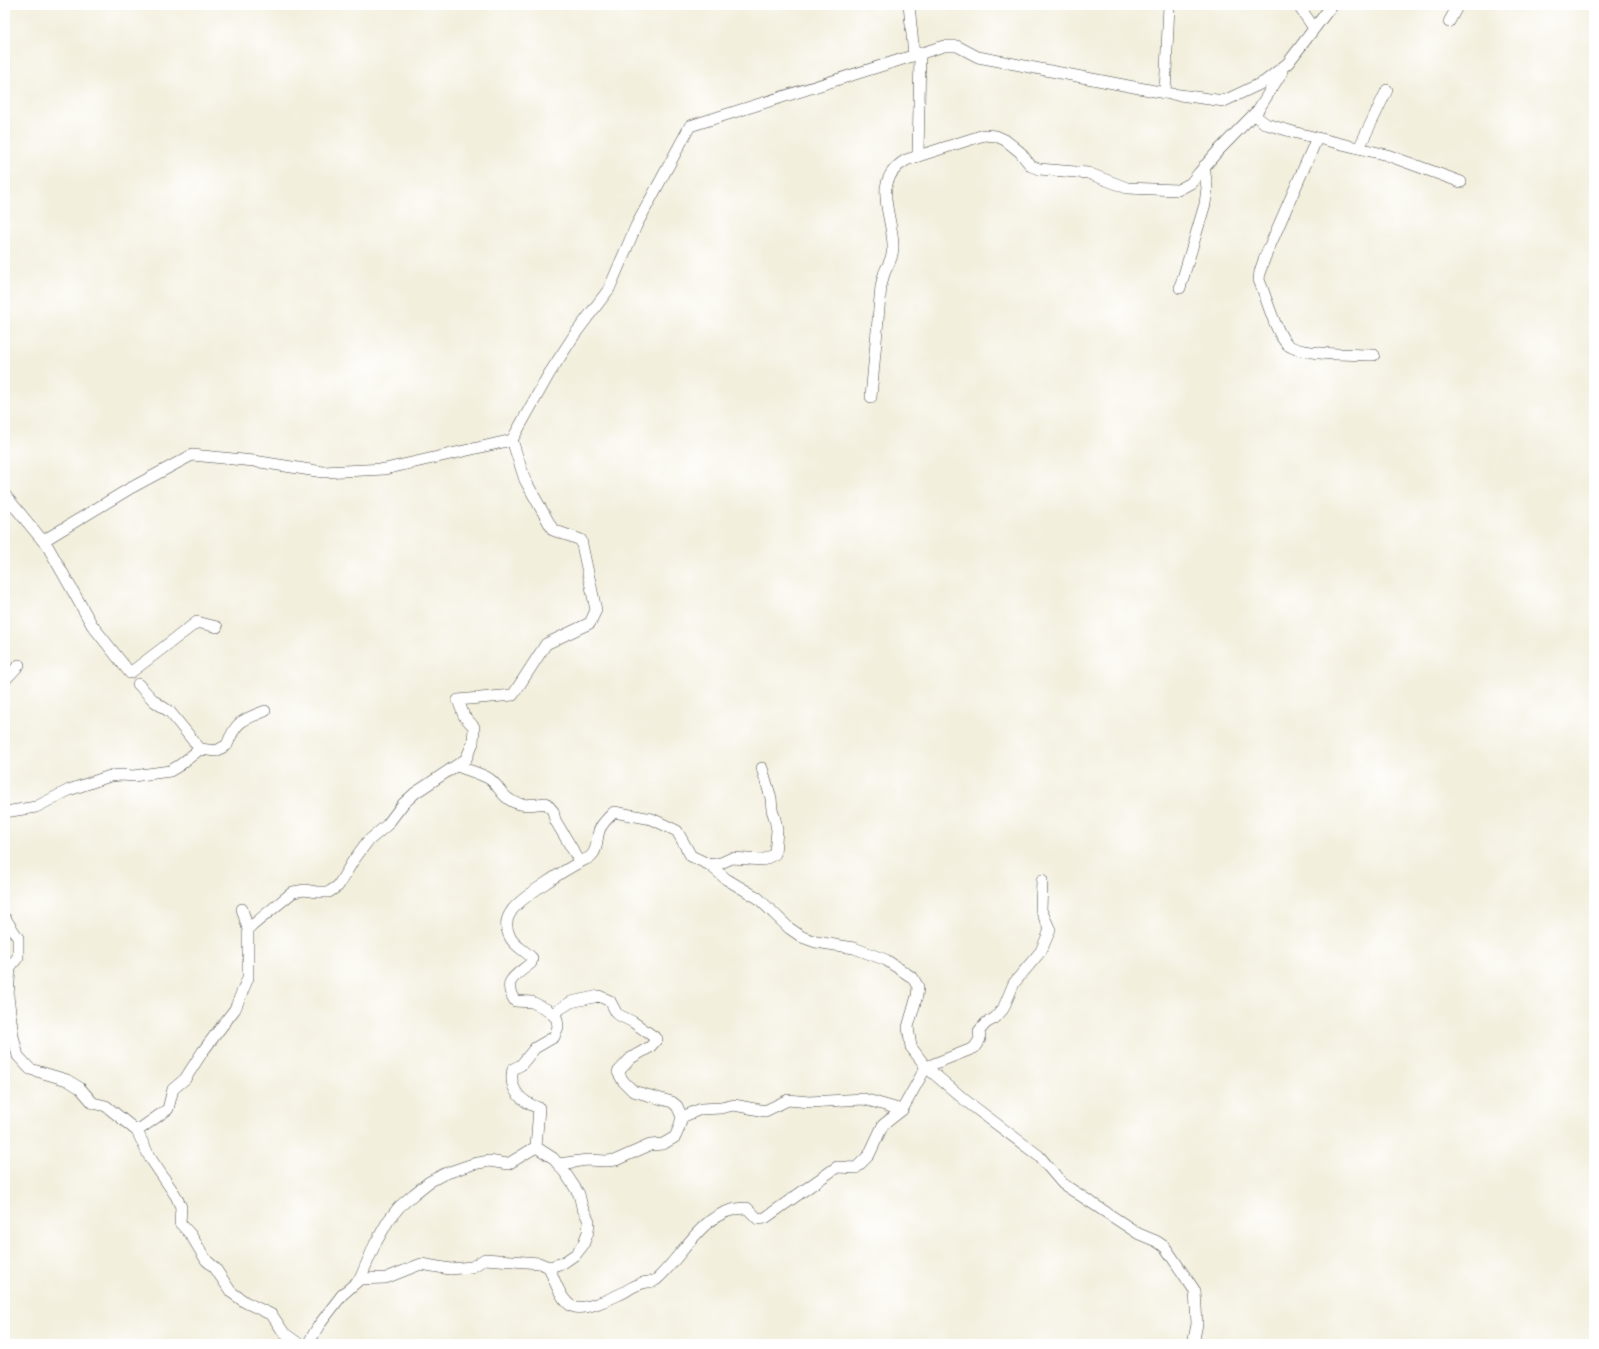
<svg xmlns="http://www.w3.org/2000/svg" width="1599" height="1349" font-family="'IM FELL DW Pica',serif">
  <rect width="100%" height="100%" fill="#fff"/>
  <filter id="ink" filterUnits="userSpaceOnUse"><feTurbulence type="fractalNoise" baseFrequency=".025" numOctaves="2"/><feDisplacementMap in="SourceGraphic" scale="8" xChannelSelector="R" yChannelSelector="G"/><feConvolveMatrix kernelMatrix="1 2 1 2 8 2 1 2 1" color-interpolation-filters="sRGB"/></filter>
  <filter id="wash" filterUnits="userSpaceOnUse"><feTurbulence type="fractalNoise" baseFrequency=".012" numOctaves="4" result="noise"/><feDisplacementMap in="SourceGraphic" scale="16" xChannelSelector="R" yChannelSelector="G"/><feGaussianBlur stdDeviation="0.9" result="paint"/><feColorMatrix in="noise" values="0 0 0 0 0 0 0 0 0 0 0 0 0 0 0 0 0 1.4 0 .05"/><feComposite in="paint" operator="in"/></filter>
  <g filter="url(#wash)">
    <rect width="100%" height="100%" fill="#f3efdd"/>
  </g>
  <g filter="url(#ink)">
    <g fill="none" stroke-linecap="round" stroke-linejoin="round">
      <defs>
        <g id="minor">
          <path d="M909 5 914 55"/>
          <path d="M1298 5 1314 28"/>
          <path d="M1449 22 1458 5"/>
          <path d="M1165 93 1169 5"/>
          <path d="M1254 115 1266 124 1297 133 1387 155 1461 182"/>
          <path d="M1317 138 1265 257 1260 271 1259 280C1266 296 1275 332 1287 344 1298 356 1356 354 1374 355"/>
          <path d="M1359 148 1387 90"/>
          <path d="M918 156 920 53"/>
          <path d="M1180 288 1205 204 1207 188 1204 166"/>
          <path d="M871 397 881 286C882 282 883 278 884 274 888 263 892 262 893 248 894 216 869 182 906 160L984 135 996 136 1005 140 1020 152 1031 166 1039 169 1088 173 1127 188 1178 190 1191 183 1199 173 1217 152 1258 110 1282 72"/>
          <path d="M512 440 549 374 575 334 609 289 636 226 690 126 944 46H957L978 57 1165 93 1224 101 1264 82 1288 63 1332 5"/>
          <path d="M5 495 48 547 92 625 130 673 197 622 217 627"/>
          <path d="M43 541 129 489 192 455 254 461 323 472 385 469 512 440 525 480 553 530 581 540 596 610 590 623 546 644 513 695 458 700 464 716 474 727 473 743 466 759 415 793 403 804 387 825 367 842 353 861 338 886 329 892H316L305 890 293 892 248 929"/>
          <path d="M5 680 19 665"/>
          <path d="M138 684 154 701 170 712 200 749"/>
          <path d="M457 766C467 770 479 773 488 778 495 782 498 788 503 794 516 808 529 805 546 803L553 811 555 820 580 862"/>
          <path d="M5 812 36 807 69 790 110 776 122 775 133 776 170 771 180 765 200 749 216 751 227 745C236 721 242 720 265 711"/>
          <path d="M710 865 721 863 732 858 763 860 775 854 777 830 775 819 772 810 771 798 762 768"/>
          <path d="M5 918 18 938V957L10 967 8 996 13 1036 18 1056 30 1069 67 1080 80 1088 93 1103 106 1106 137 1131 149 1156 176 1196 181 1207 180 1223 191 1235 206 1260 215 1268 231 1292 245 1302 272 1315 284 1333 299 1344"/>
          <path d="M552 1014 571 1002 599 996 610 1001 617 1014 633 1022 657 1039 650 1047 631 1058 618 1072 623 1081 633 1091 672 1102 677 1106 682 1117 679 1128 675 1137 663 1144 650 1145 616 1160 607 1161 587 1160 559 1164"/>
          <path d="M682 1117 701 1109 721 1108 734 1105 765 1111 788 1100 809 1102 864 1099 902 1110"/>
          <path d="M137 1131 168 1109 173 1089 185 1079 203 1051 235 1009 248 978V929L242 909"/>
          <path d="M549 1267C553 1277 562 1304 574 1307 585 1310 608 1300 618 1295 626 1292 632 1286 640 1284 645 1281 653 1283 657 1279 686 1253 703 1208 747 1208L758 1219 765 1218 837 1167 856 1168 869 1155 883 1125 902 1110 926 1067 974 1048 980 1039 979 1031 986 1023 995 1018 1003 1009 1014 983 1041 951 1050 930 1041 910 1042 880"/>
          <path d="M360 1279 386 1278 421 1264 450 1269 472 1267 485 1259 539 1263 549 1267 563 1263 576 1254 583 1245 588 1232 589 1221 582 1207 579 1194 566 1174 553 1158 536 1147"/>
          <path d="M308 1344 319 1325 342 1295 360 1279 375 1244 388 1221 399 1207 414 1194 429 1182 444 1174 473 1164 489 1161 508 1164 536 1147 539 1108C521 1102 508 1089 513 1069L521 1065 535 1048 554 1037 558 1027 557 1019 548 1010 532 1002 515 1001C501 980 516 976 531 963L532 958C525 950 515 947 510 937 506 929 505 920 511 912 518 899 565 870 580 862 583 860 588 859 591 856 598 850 596 840 599 831 601 824 609 817 614 812L652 819 677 831 691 856 710 865 726 879 758 898 789 928 802 937 816 942 854 948 886 960 913 978 918 987 917 996 908 1027 911 1047 926 1067 966 1101 1039 1156 1063 1184 1139 1234 1156 1241 1165 1247 1195 1291 1197 1324 1193 1344"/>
        </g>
      </defs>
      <use href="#minor" stroke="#494846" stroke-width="12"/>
      <use href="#minor" stroke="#fff" stroke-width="11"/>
    </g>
  </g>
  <rect width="1599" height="1349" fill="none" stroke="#fff" stroke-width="20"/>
</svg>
